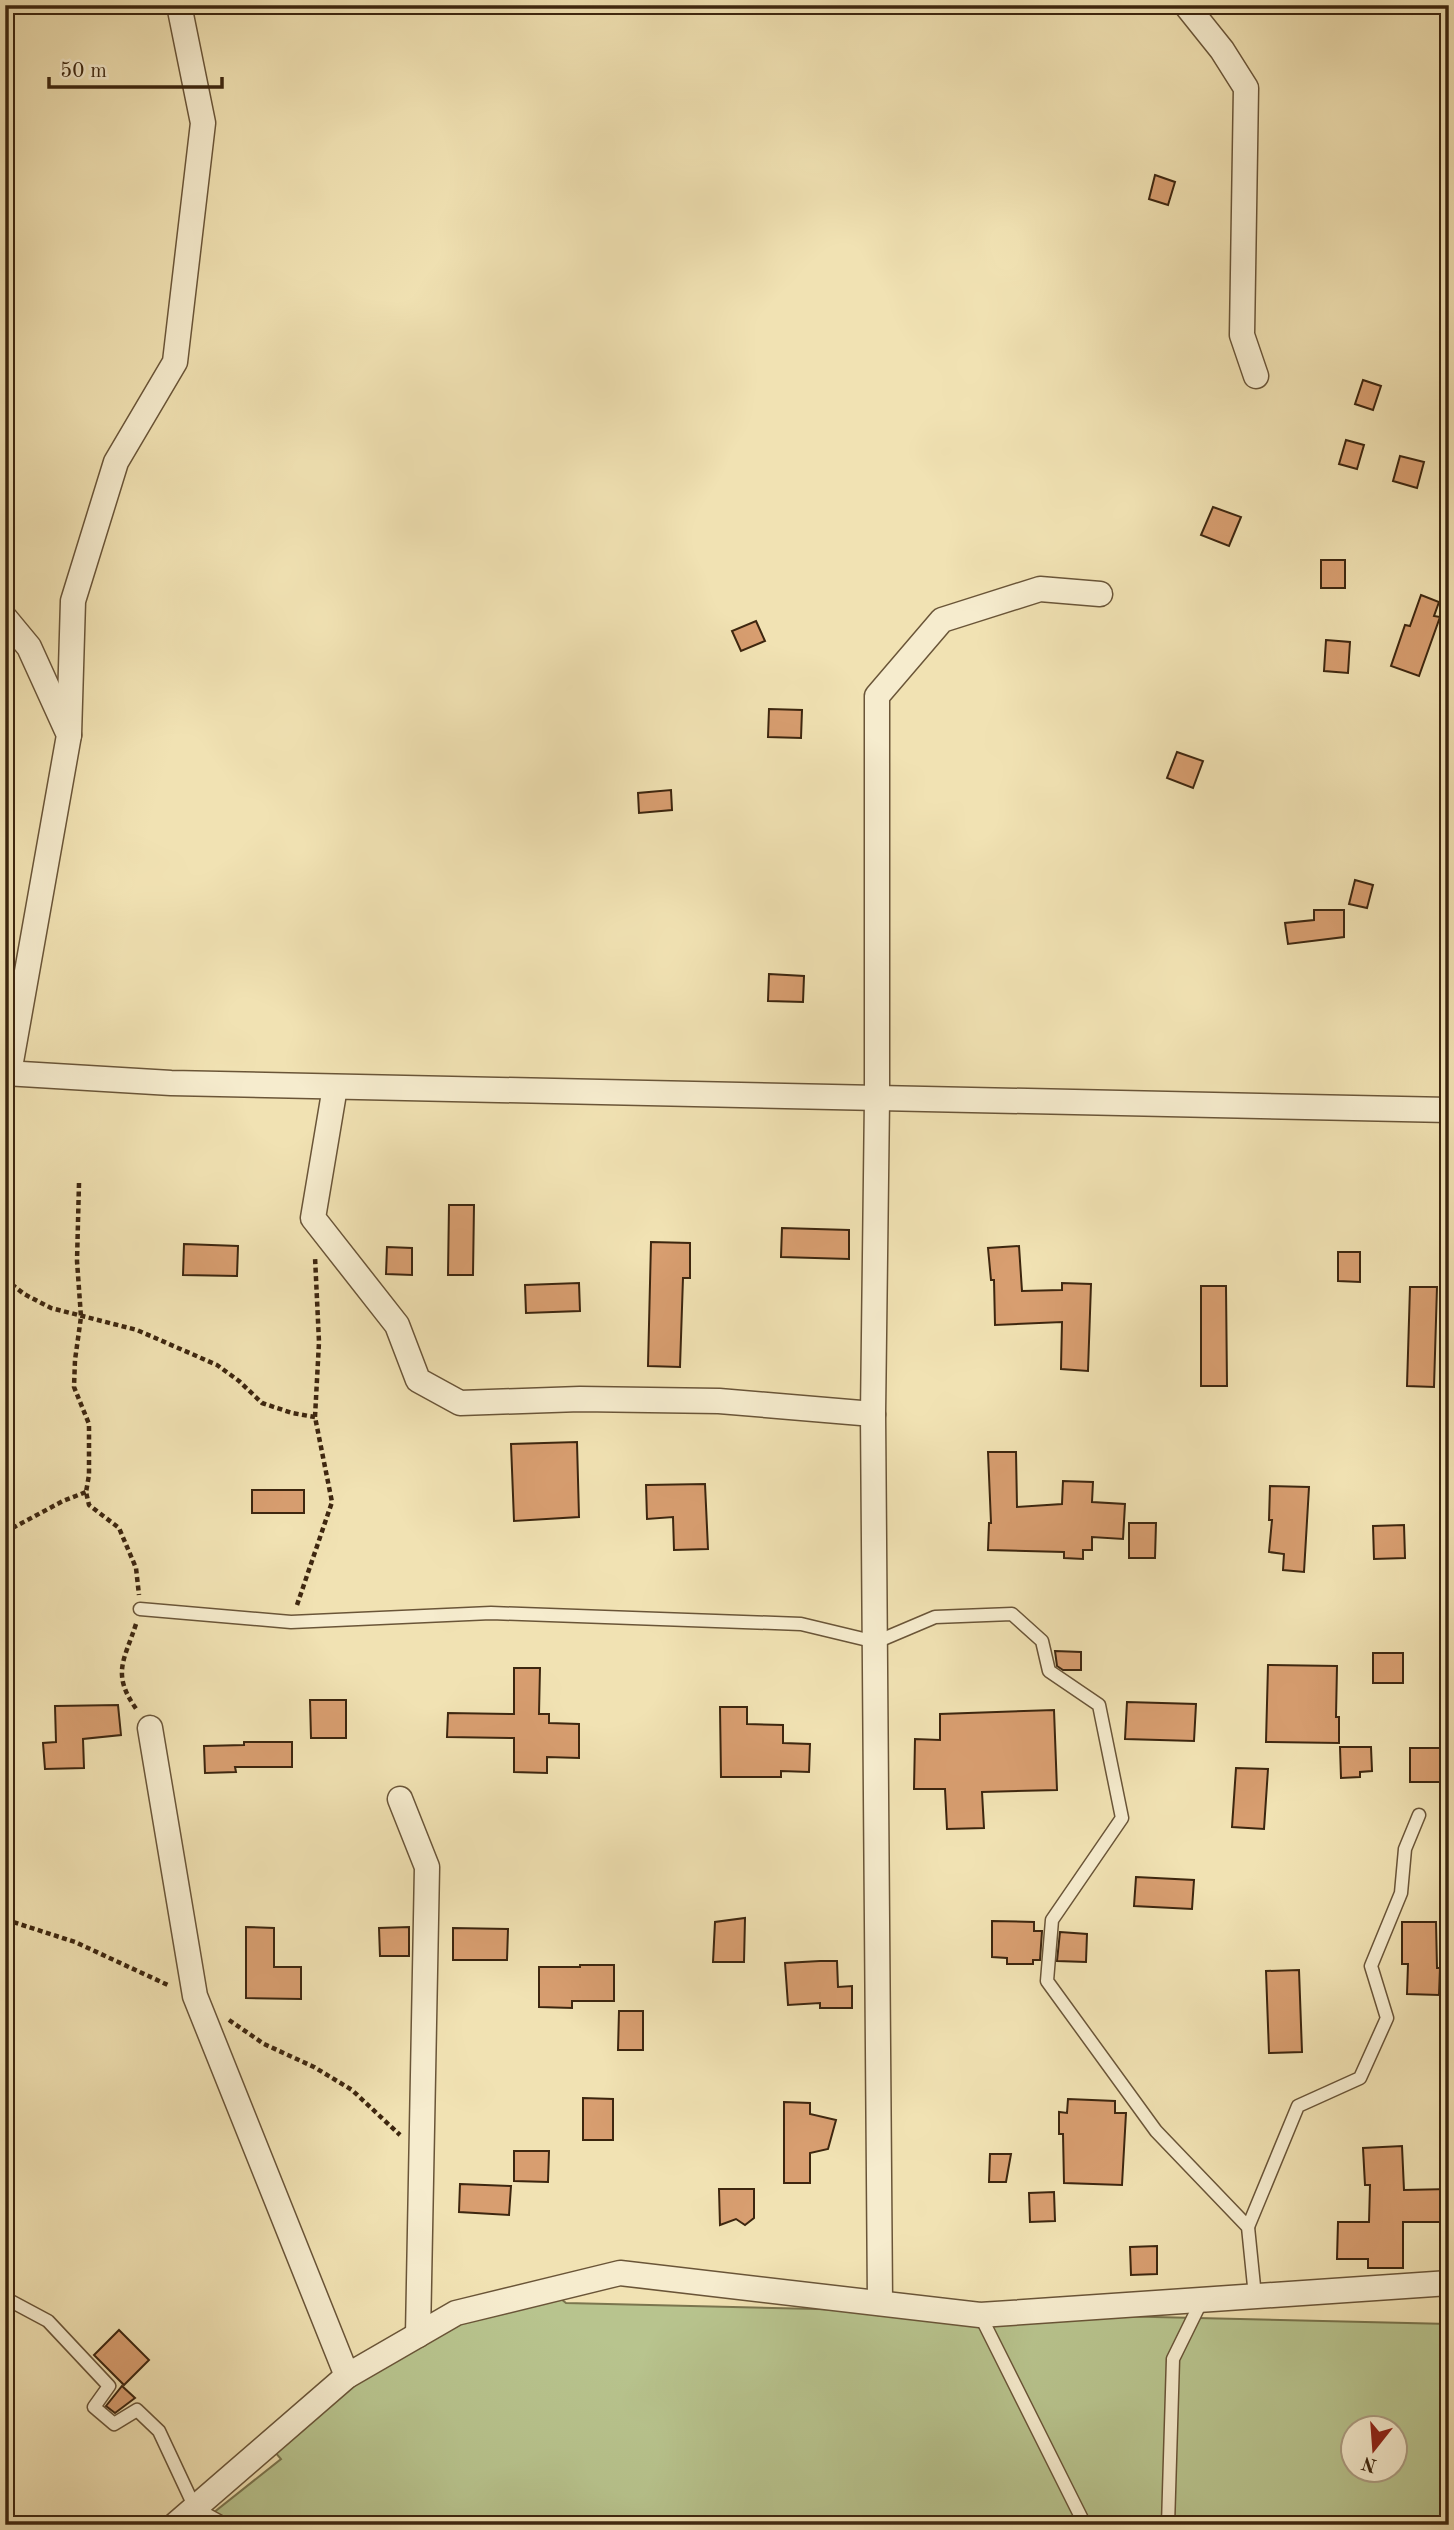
<svg xmlns="http://www.w3.org/2000/svg" width="1454" height="2530" font-family="'Old Standard TT',serif">
  <rect width="100%" height="100%" fill="#f1e2b3"/>
  <filter id="stains"><feTurbulence type="fractalNoise" baseFrequency=".00286" numOctaves="4"/><feColorMatrix values="0 0 0 0 .2 0 0 0 0 .09 0 0 0 0 .02 0 0 0 .5 -.17"/></filter>
  <radialGradient id="worn" r=".72"><stop offset=".6" stop-color="#630" stop-opacity="0"/><stop offset="1" stop-color="#630" stop-opacity=".3"/></radialGradient>
  <path fill="#b8c48e" stroke="#7a754e" stroke-width="2" fill-rule="evenodd" d="M550 2290 566 2303 1449 2324V2525H198L281 2459 268 2444 456 2313ZM1352 2428H1394V2470H1352Z"/>
  <g fill="#d89e70" stroke="#3d260f" stroke-width="2">
    <path d="M1155 175 1175 182 1168 205 1149 199Z"/>
    <path d="M1363 380 1381 386 1373 410 1355 404Z"/>
    <path d="M1346 440 1364 445 1357 469 1339 464Z"/>
    <path d="M1400 456 1424 462 1417 488 1393 481Z"/>
    <path d="M1213 507 1241 517 1229 546 1201 535Z"/>
    <rect x="1321" y="560" width="24" height="28"/>
    <path d="M1421 595 1439 602 1434 616 1440 617 1419 676 1391 666 1405 625 1410 626Z"/>
    <path d="M756 621 765 641 741 651 732 631Z"/>
    <path d="M1326 640 1350 642 1348 673 1324 671Z"/>
    <path d="M769 709 802 710 801 738 768 737Z"/>
    <path d="M1177 752 1203 761 1193 788 1167 778Z"/>
    <path d="M671 790 672 810 639 813 638 793Z"/>
    <path d="M1355 880 1373 885 1367 908 1349 904Z"/>
    <path d="M1314 910H1344V937L1288 944 1285 923 1314 920Z"/>
    <path d="M769 974 804 976 803 1002 768 1001Z"/>
    <path d="M449 1205H474L473 1275H448Z"/>
    <path d="M782 1228 849 1230V1259L781 1257Z"/>
    <path d="M651 1242 690 1243V1278H683L680 1367 648 1366Z"/>
    <path d="M184 1244 238 1246 237 1276 183 1275Z"/>
    <path d="M1019 1246 1022 1291 1062 1290V1283L1091 1284 1088 1371 1061 1369 1062 1322 995 1325 994 1280H991L988 1248Z"/>
    <path d="M387 1247 412 1248V1275L386 1274Z"/>
    <path d="M1338 1252H1360V1282L1338 1281Z"/>
    <path d="M579 1283 580 1311 526 1313 525 1285Z"/>
    <path d="M1201 1286H1226L1227 1386H1201Z"/>
    <path d="M1410 1287H1437L1434 1387 1407 1386Z"/>
    <path d="M577 1442 579 1517 514 1521 511 1444Z"/>
    <path d="M988 1452H1016L1017 1507 1062 1504 1063 1481 1093 1482 1092 1502 1125 1504 1123 1539 1092 1537V1550H1083V1559L1064 1558V1552L988 1550 989 1523H991Z"/>
    <path d="M705 1484 708 1549 674 1550 673 1517 647 1519 646 1485Z"/>
    <path d="M1270 1486 1309 1487 1304 1572 1283 1570 1284 1554 1269 1552 1272 1520H1269Z"/>
    <rect x="252" y="1490" width="52" height="23"/>
    <path d="M1129 1523H1156L1155 1558H1129Z"/>
    <path d="M1404 1525 1405 1558 1374 1559 1373 1526Z"/>
    <path d="M1055 1651 1081 1652V1670H1063L1057 1666Z"/>
    <rect x="1373" y="1653" width="30" height="30"/>
    <path d="M1268 1665 1337 1666 1336 1717H1339V1743L1266 1742Z"/>
    <path d="M514 1668H540L539 1714H549V1723L579 1724V1758L547 1757V1773L514 1772V1738L447 1737 448 1713 514 1714Z"/>
    <path d="M310 1700H346V1738H311Z"/>
    <path d="M1127 1702 1196 1704 1194 1741 1125 1739Z"/>
    <path d="M118 1705 121 1735 83 1739 84 1768 45 1769 43 1743 56 1742 55 1706Z"/>
    <path d="M720 1707H747V1724L783 1725V1743L810 1744 809 1772 781 1771V1777H721Z"/>
    <path d="M1054 1710 1057 1790 982 1792 984 1828 947 1829 945 1789H914L915 1739 940 1740V1714Z"/>
    <path d="M244 1742H292V1767H235L236 1772 205 1773 204 1746 244 1745Z"/>
    <path d="M1340 1747H1371L1372 1771 1360 1772V1777L1341 1778Z"/>
    <rect x="1410" y="1748" width="39" height="34"/>
    <path d="M1236 1768 1268 1769 1264 1829 1232 1827Z"/>
    <path d="M1136 1877 1194 1880 1192 1909 1134 1906Z"/>
    <path d="M745 1918 744 1962H713L715 1922Z"/>
    <path d="M992 1921 1034 1922V1931H1042L1040 1960H1033V1964H1007V1958L992 1957Z"/>
    <path d="M1402 1922H1436L1437 1968H1440L1439 1995 1407 1994 1408 1964H1402Z"/>
    <path d="M246 1927 274 1928V1967H301V1999L246 1998Z"/>
    <path d="M409 1927V1956H380L379 1928Z"/>
    <path d="M453 1928 508 1929 507 1960H453Z"/>
    <path d="M1060 1932 1087 1934 1086 1962 1057 1961Z"/>
    <path d="M820 1961H837L838 1987 852 1986V2008H820V2003L788 2005 785 1963Z"/>
    <path d="M580 1965H614V2001H572V2008L539 2007V1967H580Z"/>
    <path d="M1299 1970 1302 2052 1269 2053 1266 1971Z"/>
    <path d="M619 2011H643V2050H618Z"/>
    <path d="M583 2098 613 2099V2140H583Z"/>
    <path d="M1068 2099 1115 2101V2113H1126L1122 2185 1064 2183 1063 2134H1059V2112L1067 2113Z"/>
    <path d="M784 2102 810 2103V2114L836 2120 828 2149 810 2153V2183H784Z"/>
    <path d="M1402 2146 1404 2190 1449 2189V2211L1443 2212V2222H1403V2268H1368V2259H1337L1338 2222H1369L1370 2185H1365L1363 2148Z"/>
    <path d="M514 2151H549L548 2182 514 2181Z"/>
    <path d="M990 2154H1011L1006 2182H989Z"/>
    <path d="M460 2184 511 2186 509 2215 459 2212Z"/>
    <path d="M719 2189H754V2218L745 2225 736 2219 720 2225Z"/>
    <path d="M1054 2192 1055 2221 1030 2222 1029 2193Z"/>
    <path d="M1157 2246V2274L1131 2275 1130 2247Z"/>
    <path d="M119 2330 149 2360 124 2385 94 2355Z"/>
    <path d="M122 2386 135 2398 115 2413 106 2406Z"/>
  </g>
  <g fill="none" stroke-linecap="round" stroke-linejoin="round">
    <defs>
      <g id="service">
        <path d="M140 1609 291 1622 491 1613 801 1624 876 1642 935 1617 1012 1614 1042 1641 1049 1671 1099 1705 1122 1818 1052 1920 1047 1981 1156 2131 1248 2227 1255 2296"/>
        <path d="M1248 2227 1298 2106 1360 2078 1387 2018 1371 1966 1401 1893 1405 1849 1419 1815"/>
        <path d="M5 2298 48 2321 109 2386 94 2407 114 2424 137 2410 159 2431 195 2508 226 2525"/>
        <path d="M980 2315 1085 2525"/>
        <path d="M1168 2525 1173 2359 1202 2300"/>
      </g>
      <g id="minor">
        <path d="M1186 5 1222 50 1246 88 1242 335 1256 376"/>
        <path d="M5 618 29 647 69 735 9 1073"/>
        <path d="M69 735 73 601 116 462 175 362 203 123 179 5"/>
        <path d="M5 1073 171 1083 1449 1110"/>
        <path d="M335 1087 313 1218 397 1325 418 1380 460 1403 580 1399 719 1401 873 1414"/>
        <path d="M150 1728 195 1996 347 2376"/>
        <path d="M400 1799 427 1867 418 2335"/>
        <path d="M880 2303 873 1414 877 1099V696L942 620 1040 589 1100 594"/>
        <path d="M175 2525 347 2376 456 2313 620 2273 980 2315 1449 2283"/>
      </g>
    </defs>
    <use href="#service" stroke="#6a5538" stroke-width="15"/>
    <use href="#minor" stroke="#6a5538" stroke-width="27"/>
    <g stroke="#3d260f" stroke-width="4.5" stroke-dasharray="5 3.5" stroke-linecap="butt">
      <path d="M79 1183 77 1261 81 1317 75 1360 74 1387 89 1424V1475L86 1492 89 1505 119 1528 136 1568 139 1595"/>
      <path d="M5 1279 24 1294 51 1308 137 1330 217 1365 239 1381 262 1403 292 1413 315 1417"/>
      <path d="M5 1532 63 1501 86 1492"/>
      <path d="M297 1605 332 1502 315 1417 319 1342 315 1257"/>
      <path d="M136 1624C124 1661 111 1674 137 1710"/>
      <path d="M5 1922H13L75 1942 170 1986"/>
      <path d="M229 2020 264 2044 314 2067 352 2090 400 2135"/>
    </g>
    <use href="#service" stroke="#f6ecce" stroke-width="12"/>
    <use href="#minor" stroke="#f6ecce" stroke-width="24"/>
  </g>
  <rect width="1454" height="2530" fill="none" stroke="#f1e2b3" stroke-width="28"/>
  <rect x="7" y="7" width="1440" height="2516" fill="none" stroke="#3d260f" stroke-width="3.5"/>
  <rect x="14" y="14" width="1426" height="2502" fill="none" stroke="#3d260f" stroke-width="2"/>
  <g transform="translate(1374 2449) rotate(197)"><circle r="33" fill="#f6ecce" stroke="#ac9d82" stroke-width="2"/>
  <path d="M0-5L12 26L0 18L-12 26Z" fill="#8f2418"/>
  <text y="-10" font-size="19" font-weight="bold" text-anchor="middle" fill="#3d260f">N</text>
  </g>
  <path d="M49 77v10h173v-10" fill="none" stroke="#3d260f" stroke-width="3.5"/>
  <text x="60" y="77" font-size="21" fill="#3d260f" stroke="#f6ecce" stroke-width="5" paint-order="stroke">50 m</text>
  <rect width="100%" height="100%" filter="url(#stains)"/>
  <rect width="100%" height="100%" fill="url(#worn)"/>
</svg>
